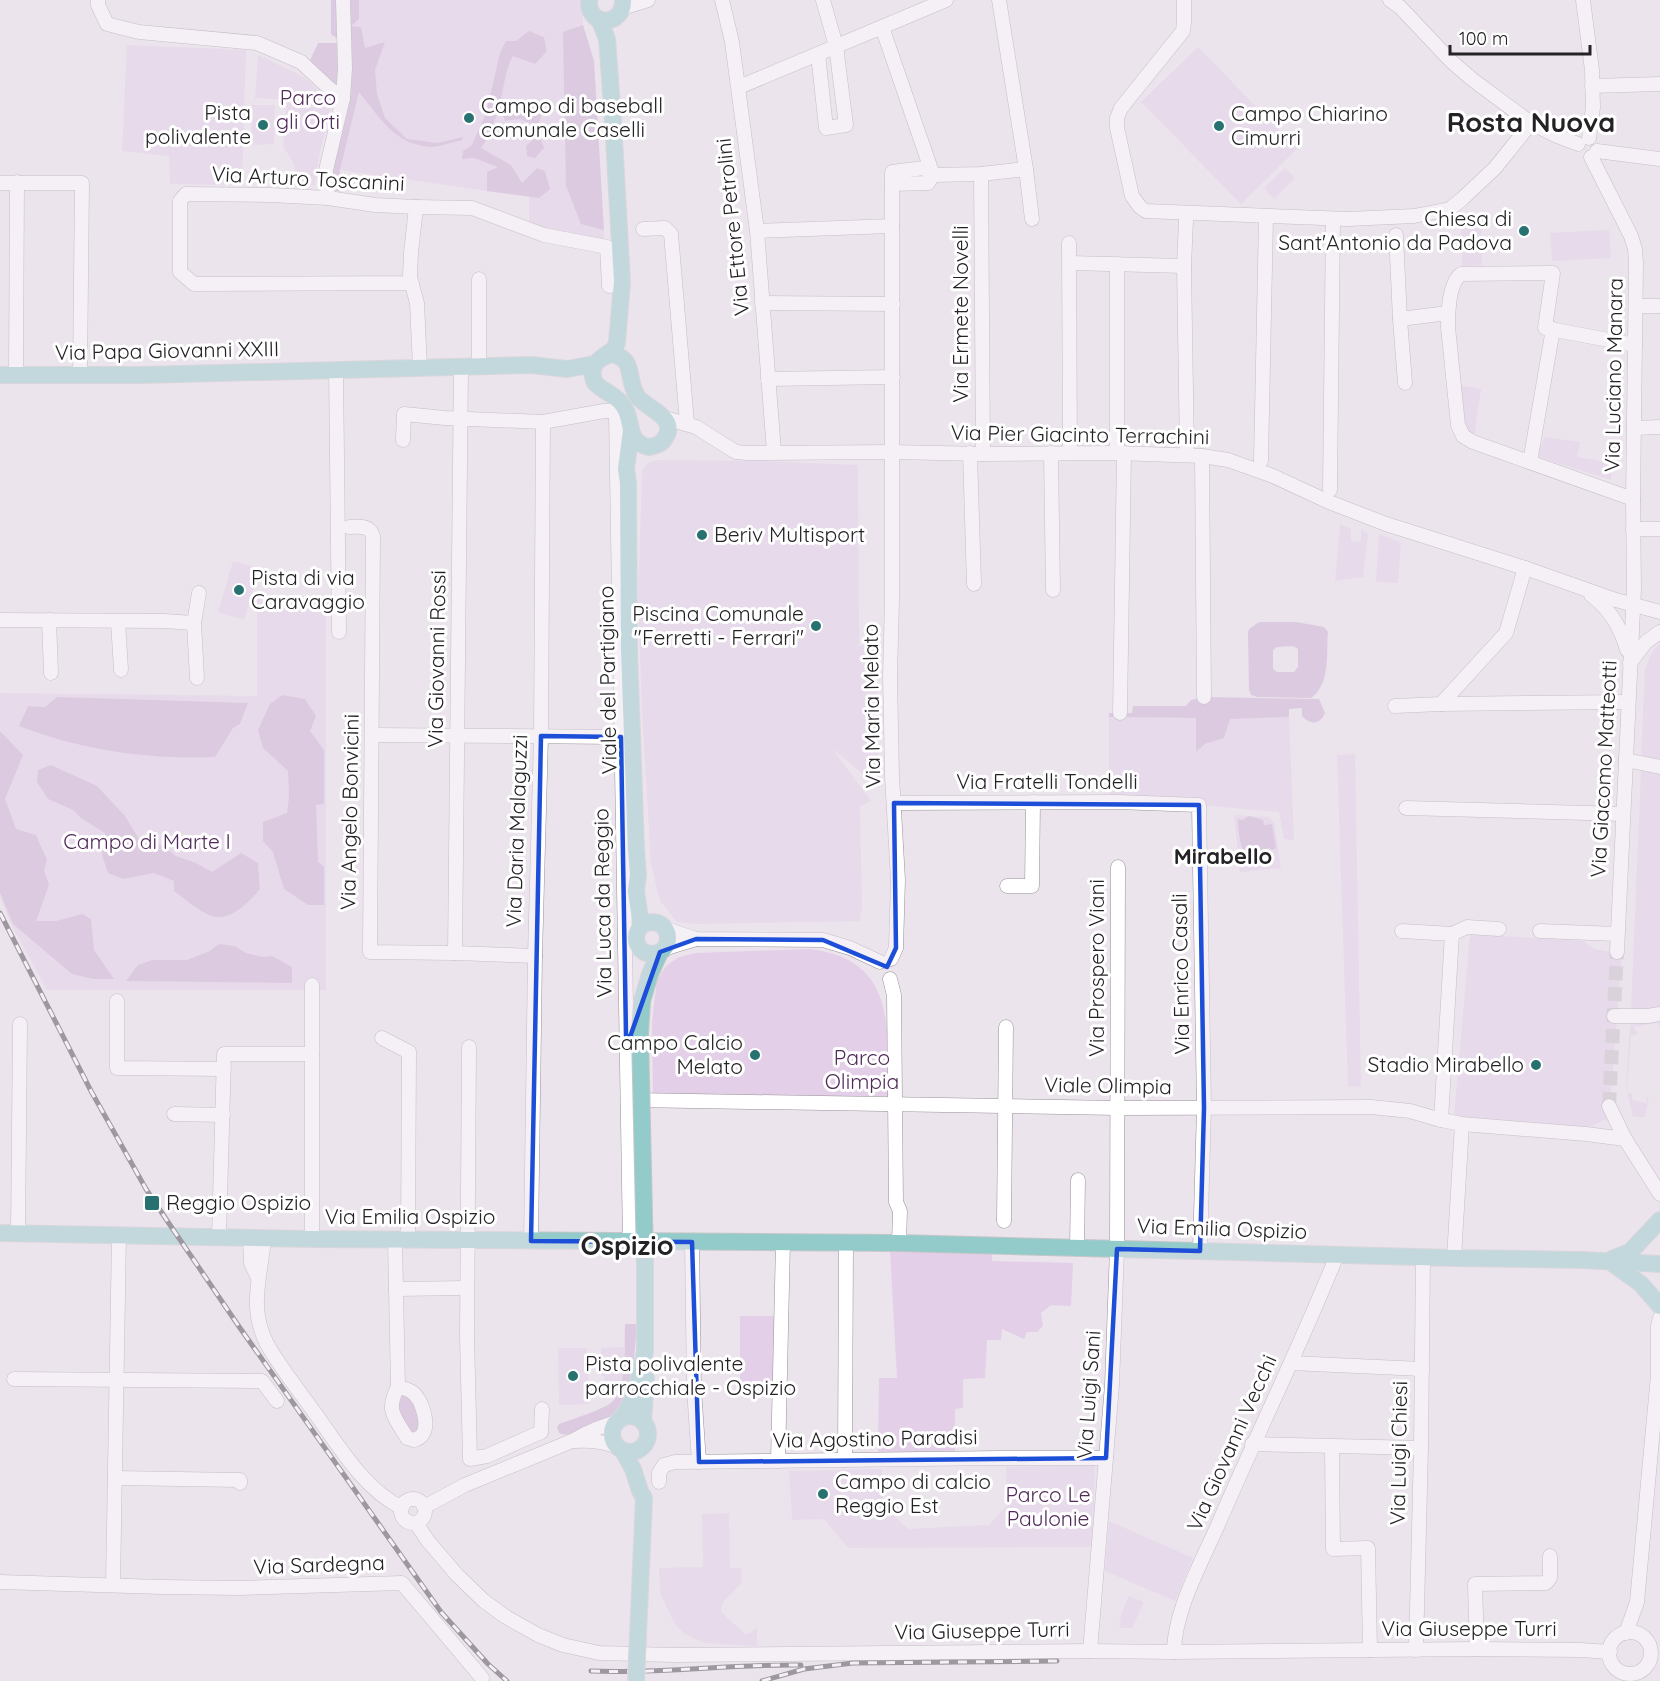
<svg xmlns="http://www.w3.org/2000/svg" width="1660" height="1681" font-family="Quicksand,sans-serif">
  <rect width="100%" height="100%" fill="#ebe4ec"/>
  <g fill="#e3cfe7">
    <path d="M342 0H583V25L594 61 604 239 538 228 529 223V197L340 170Z"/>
    <path d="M127 45 246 50 242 185 170 184 169 156 122 151Z"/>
    <path d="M1198 47 1297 149 1241 204 1141 102Z"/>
    <path d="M258 55 304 77 332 103 319 156 315 185H296L294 163 283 147 287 100 255 98Z"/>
    <path d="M252 105H275L274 144 251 145Z"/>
    <path d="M1285 168 1295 178 1274 199 1264 188Z"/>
    <path d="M1481 226 1482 265 1462 266 1461 227Z"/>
    <path d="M1609 230 1611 258 1552 261 1550 233Z"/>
    <path d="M1458 385 1481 389 1474 436 1466 434Z"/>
    <path d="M1544 437 1580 442 1577 457 1612 463 1611 480 1541 458 1537 451 1538 446H1542Z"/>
    <path d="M657 460 762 461 858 465 859 646 876 644 879 788 832 748 871 801 860 806 862 906 860 921 698 924 677 922 660 901 651 864 642 711 638 599 642 471 648 463Z"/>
    <path d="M1340 524 1351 529V542L1361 541V530L1368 534 1363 577 1335 581Z"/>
    <path d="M1379 534 1401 543 1398 583 1376 582Z"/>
    <path d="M233 561 260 568 244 620 218 612Z"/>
    <path d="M257 597 326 601V990H47L11 924 0 897V693L257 696Z"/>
    <path d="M1660 643V761L1641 755 1645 669 1651 654Z"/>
    <path d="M1109 717 1196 718V751L1205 744 1224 738 1229 718 1289 717 1294 840 1284 839 1279 812 1199 805 1109 802Z"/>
    <path d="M1355 754 1361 1086 1348 1087 1337 755Z"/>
    <path d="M1641 771 1660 773V1008L1650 1011 1631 1010Z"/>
    <path d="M1234 815 1268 817 1274 822 1281 868 1240 872Z"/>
    <path d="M1470 934 1583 941 1594 949 1622 954 1609 1118 1588 1127 1454 1116Z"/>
    <path d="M810 949C898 960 886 1028 890 1096L653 1097 652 1022 657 980 666 966 679 957 696 953Z"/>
    <path d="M1660 1020V1027L1657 1023 1633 1027 1638 1034 1631 1036 1627 1087 1628 1093H1632V1100L1646 1103 1648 1095H1649L1645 1117H1633L1626 1087 1630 1025Z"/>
    <path d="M890 1250 992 1252V1261L1073 1263 1071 1306 1051 1305 1041 1313 1043 1326 1037 1332H1027L1024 1339 1002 1329 1001 1340H987L985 1378 963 1379V1408L955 1409V1451L878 1452 879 1378H897Z"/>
    <path d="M740 1316H775V1384L740 1385Z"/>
    <path d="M624 1347V1367L620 1386H604V1376H601V1348Z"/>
    <path d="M558 1348H587L589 1404 559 1405Z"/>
    <path d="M1095 1465 1093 1547 848 1548 824 1519 792 1520 789 1471 882 1469 883 1506 908 1529 989 1525 1007 1505 1006 1467Z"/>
    <path d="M729 1513 730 1568H741L742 1582 722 1603 721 1612 745 1634 751 1633 757 1627V1646L704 1643 683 1633 673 1621 660 1592 659 1568 703 1567 702 1514Z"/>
    <path d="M1109 1521 1193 1558 1175 1601 1105 1571Z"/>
    <path d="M1129 1596 1144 1602 1132 1628H1119L1121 1621 1119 1619Z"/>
  </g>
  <g fill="#cbadd1" fill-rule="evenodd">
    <path d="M331 0H359V19L351 26 361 27 365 48 385 42 375 70 377 94 385 118 407 139 438 143 463 137 462 140C452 142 440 147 430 147 393 144 380 117 359 92L340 170V192L327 188 343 98 307 67 318 43H343L331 34Z"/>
    <path d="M583 25 594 61 604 230 581 224 566 186 563 32Z"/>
    <path d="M529 31 544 37 547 51 535 64 513 56C506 69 505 80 502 94 499 110 491 135 481 148L511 165 522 183 537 168 545 171 550 189 539 198 487 191V172L498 167 474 158 462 159 463 151 472 145 486 113 500 53 506 41H516Z"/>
    <path d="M524 99 543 111 537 128 544 148 535 158 527 156 526 146 532 140 530 123 520 119 505 121 502 113Z"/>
    <path d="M1259 622H1296L1324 627 1328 632C1326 653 1331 684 1311 698L1257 697 1251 695 1249 690 1248 633 1249 629ZM1293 646 1298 649V667L1294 672H1277L1273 669V650L1277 647Z"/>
    <path d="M282 695 305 699 316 716 310 731 324 750V804L316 805 318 862 324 867V905H308L284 889 273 852 263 841V822L287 813 289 796 288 771 263 748 258 730 270 704Z"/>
    <path d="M57 697 248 703 240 724 233 728 215 757C149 760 81 750 19 726L28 706 45 707Z"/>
    <path d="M1204 697 1319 699 1325 713C1320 725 1310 725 1302 716V708L1289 709V717L1230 719 1224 738 1205 744 1196 752V718L1109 717V713H1132L1133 706H1186L1191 700Z"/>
    <path d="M0 731 23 755 5 799 16 829 36 835 47 860 44 870 49 885 36 921H56L82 914 91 919 94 950 114 979H93L72 974 13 924 0 893Z"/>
    <path d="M51 765 97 786 125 816 139 839 157 842 176 856 196 863 212 872 241 853 258 863 260 889C248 903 229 924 209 915 197 910 185 899 174 891V881L154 873 123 879 108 873 102 855 105 833 81 818 73 810 48 799 37 782 38 770Z"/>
    <path d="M1249 816 1263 820 1264 825 1272 824 1276 848 1272 850 1269 848 1255 861 1247 862C1241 848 1238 834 1238 819L1242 820Z"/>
    <path d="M219 944 235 946 246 953 263 957 272 956 292 967V983L126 981 138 965 152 960H187L210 951Z"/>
    <path d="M625 1324H637C634 1350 635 1395 615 1414 607 1421 595 1424 586 1428 577 1432 568 1437 559 1433L557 1427 559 1424C575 1418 593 1413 608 1405 628 1394 624 1345 625 1324Z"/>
    <path d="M402 1394 417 1401 421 1431 411 1437 395 1408Z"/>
  </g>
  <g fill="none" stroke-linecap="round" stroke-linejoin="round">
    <path stroke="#c3bdc4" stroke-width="14" stroke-dasharray="14 7" stroke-linecap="butt" d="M1609 1106 1617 952"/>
    <defs>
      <g id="minor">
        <path d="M98 0V5L107 24 139 32 257 43 301 62 330 89 343 98"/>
        <path d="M722 0 732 42 757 231 774 452"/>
        <path d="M999 0 1026 169 1032 219"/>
        <path d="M1184 0V22L1183 31 1121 108 1117 118V128L1132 196 1140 207 1146 211 1348 219 1414 216 1450 209 1462 199 1495 168 1531 123"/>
        <path d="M1390 0 1400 7 1452 62 1473 80 1531 123 1557 136 1578 144"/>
        <path d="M1583 0 1592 70 1593 107 1589 138"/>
        <path d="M622 8 648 0"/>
        <path d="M818 54 826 128 846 125 836 46 823 0"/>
        <path d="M1592 86 1660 84"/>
        <path d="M739 87 882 27"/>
        <path d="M1597 151 1660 159"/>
        <path d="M1591 157 1631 236 1635 249 1636 263 1633 499 1634 589 1617 952"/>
        <path d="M981 174 983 454"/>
        <path d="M933 175 882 27 946 0"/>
        <path d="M933 175 981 174 1026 169"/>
        <path d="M0 183H82L80 376"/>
        <path d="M892 184 928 183 933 175"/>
        <path d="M328 198 326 170 343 98 345 68 343 0"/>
        <path d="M416 207 472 208 544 235 607 247 609 286"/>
        <path d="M1186 220 1184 266 1187 455"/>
        <path d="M643 229 665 228 671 234 687 423"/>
        <path d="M757 231 892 226"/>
        <path d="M1396 235 1400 319 1448 313"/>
        <path d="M1069 243 1070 453"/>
        <path d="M1070 263 1184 266"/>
        <path d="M1117 264V453"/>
        <path d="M479 279V366"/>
        <path d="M412 283 194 284 180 272V201L186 194 271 195 328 198 375 205 416 207 411 253 410 277 417 303 420 368"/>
        <path d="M762 303 893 304"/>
        <path d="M1636 306H1660"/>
        <path d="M1400 319 1405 383"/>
        <path d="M336 370 339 632"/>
        <path d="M16 375 17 182"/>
        <path d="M768 379 893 377"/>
        <path d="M665 418 696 427 731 449 736 452 747 453 893 452 983 454 1117 453 1202 456 1228 460 1273 476 1329 502 1386 524 1525 568 1616 600 1660 612"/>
        <path d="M1634 428 1660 427"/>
        <path d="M403 440 404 414 445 418 543 422 604 411H611L616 415 630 1241"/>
        <path d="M970 453 974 584"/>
        <path d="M1051 453 1053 590"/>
        <path d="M1202 456 1204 697"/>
        <path d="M1261 461 1266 217"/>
        <path d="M1530 462 1553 329"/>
        <path d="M1330 490 1333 219"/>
        <path d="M1633 499 1473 442 1463 436 1458 425 1448 327C1448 313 1449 283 1461 274L1553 273 1545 328 1635 345"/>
        <path d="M349 527C359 527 369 524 373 536L370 952 455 953 535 956"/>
        <path d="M1633 529H1660"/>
        <path d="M1591 595C1610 609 1621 628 1627 650"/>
        <path d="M0 620 164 621 194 623"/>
        <path d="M49 620 51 673"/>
        <path d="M118 621 121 670"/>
        <path d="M1630 663 1646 642 1660 632"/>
        <path d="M197 678 194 623 199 593"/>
        <path d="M1441 704 1506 633 1525 568"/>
        <path d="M1395 706 1441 704 1628 702"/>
        <path d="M1120 713 1124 453"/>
        <path d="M372 735 621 737"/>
        <path d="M1626 760 1660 767"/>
        <path d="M894 803 1117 802 1199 805 1204 1108 1200 1251"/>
        <path d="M1406 808 1623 814"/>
        <path d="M1007 886H1032L1033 802"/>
        <path d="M666 929 696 939 823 940 850 948 880 962"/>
        <path d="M1402 931 1452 934 1441 1120"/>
        <path d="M1540 931 1617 934"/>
        <path d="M1452 934 1467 927 1499 929"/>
        <path d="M663 949 696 939"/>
        <path d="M455 953 461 367"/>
        <path d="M891 959 896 948 898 880 892 776 890 676 892 600V172L924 168 933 175"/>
        <path d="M890 979 894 995 896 1202 900 1211 899 1243"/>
        <path d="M312 985V1239"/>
        <path d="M117 1001V1068L224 1069"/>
        <path d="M1614 1016H1648L1660 1014"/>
        <path d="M382 1038 409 1052 408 1240"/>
        <path d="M469 1047 467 1337 470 1459 487 1456 541 1432 542 1409"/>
        <path d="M634 1100 1118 1108 1371 1107 1410 1111 1441 1120 1462 1124 1586 1134 1625 1139"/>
        <path d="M1609 1106 1625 1139 1660 1194"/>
        <path d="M174 1114 223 1115"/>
        <path d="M1004 1221 1006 1027"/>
        <path d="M18 1234 20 1024"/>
        <path d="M219 1236 224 1054H312"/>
        <path d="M250 1238 251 1263 258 1278"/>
        <path d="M264 1238C261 1277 248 1307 267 1344 280 1367 297 1388 312 1409 338 1444 362 1488 402 1508"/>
        <path d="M395 1240 398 1387C385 1411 395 1417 407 1438L414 1440C417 1439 420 1438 422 1435 430 1425 422 1399 412 1392 408 1389 403 1388 398 1387"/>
        <path d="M531 1241 535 956 541 736 543 422"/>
        <path d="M692 1242 694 1389 699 1462"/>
        <path d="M1077 1248 1078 1180"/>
        <path d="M1454 1258 1462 1124"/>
        <path d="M396 1289 467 1288"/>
        <path d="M1291 1363 1422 1369"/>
        <path d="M14 1379 262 1381 277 1401"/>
        <path d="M574 1441C589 1440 604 1441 618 1447"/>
        <path d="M1252 1444 1421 1448"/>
        <path d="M1332 1447 1333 1549 1368 1548 1370 1650"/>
        <path d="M845 1460 846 1243"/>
        <path d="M778 1461 783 1242"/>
        <path d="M115 1478 240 1480V1483"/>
        <path d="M659 1482V1473L664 1465 675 1462 999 1458H1106"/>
        <circle cx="413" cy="1511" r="12"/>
        <path d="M424 1507 465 1485 572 1441C586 1433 600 1426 617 1422"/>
        <path d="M416 1523 428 1541 457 1575 484 1601 506 1617 538 1635 563 1645 599 1653 674 1655 1090 1651 1174 1652 1477 1649 1581 1650 1610 1652"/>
        <path d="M0 1582 162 1587 239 1588 402 1583 482 1678"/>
        <path d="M113 1585 119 1235"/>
        <circle cx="1630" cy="1653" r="21"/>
        <path d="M1626 1633 1637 1602 1658 1375V1326L1660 1318"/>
        <path d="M1477 1649 1475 1584 1546 1583 1550 1578V1556"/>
        <path d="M1416 1650 1421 1448 1423 1257"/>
        <path d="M1090 1651 1112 1385 1117 1249 1118 867"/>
        <path d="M1174 1652C1174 1612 1201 1563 1217 1527 1256 1436 1300 1347 1337 1255"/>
      </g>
      <g id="major">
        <path d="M589 0C587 28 624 27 623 0"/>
        <path d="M599 19 607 39 613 120 622 282 617 343 614 349 604 356"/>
        <path d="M612 354C636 359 626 379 637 396 646 409 679 417 665 438 662 444 656 446 649 447 624 442 635 420 622 404 615 395 603 391 595 383 588 367 597 358 612 354Z"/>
        <path d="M0 375H143L531 365 567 369 595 364"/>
        <path d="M631 430 626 469 628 483 629 650 636 850 638 875 636 891 641 926"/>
        <circle cx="652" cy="938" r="16"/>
        <path d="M642 1001 650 974 660 952"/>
        <path d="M0 1233 312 1239 899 1243 1454 1258 1583 1260 1660 1264"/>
        <path d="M1612 1259 1630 1252 1660 1220"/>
        <path d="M1609 1261 1641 1284 1660 1306"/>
        <circle cx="630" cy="1434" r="18"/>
        <path d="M621 1418C636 1400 640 1375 645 1352"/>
        <path d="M643 1422 646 1378"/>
        <path d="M623 1451 633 1469 640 1491 644 1498"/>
      </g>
    </defs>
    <use href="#minor" stroke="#989199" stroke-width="15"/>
    <use href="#major" stroke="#c6c6c6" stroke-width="18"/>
    <use href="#minor" stroke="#fff" stroke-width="14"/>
    <use href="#major" stroke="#93cbcb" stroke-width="16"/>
    <defs>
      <g id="rail">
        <path d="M0 913 91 1091 146 1189 170 1225 240 1328 441 1612 488 1664 507 1681"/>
        <path d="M591 1671C661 1674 731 1664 801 1665"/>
        <path d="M762 1681 804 1669 853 1663 1057 1661"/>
      </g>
    </defs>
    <use href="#rail" stroke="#3f3c40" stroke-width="5"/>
    <use href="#rail" stroke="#fff" stroke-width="3" stroke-dasharray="9" stroke-linecap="butt"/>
    <defs>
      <g id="major-bridge">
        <path d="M642 1001 640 1033 645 1261V1352"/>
        <path d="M636 1681 644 1498"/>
      </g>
    </defs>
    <use href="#major-bridge" stroke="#c6c6c6" stroke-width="18" stroke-linecap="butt"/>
    <use href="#major-bridge" stroke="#93cbcb" stroke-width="16"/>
  </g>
  <path d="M0 0H1660V1681H0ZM541 736 621 737 626 1036 630 1037 660 952 696 939 823 940 887 967 896 948 894 803 1199 805 1204 1108 1200 1251 1117 1249 1106 1458 699 1462 692 1242 531 1241Z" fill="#ebe4ec" fill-opacity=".55" fill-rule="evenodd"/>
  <path fill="none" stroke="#1d4ed8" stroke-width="4.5" stroke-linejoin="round" d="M541 736 621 737 626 1036 630 1037 660 952 696 939 823 940 887 967 896 948 894 803 1199 805 1204 1108 1200 1251 1117 1249 1106 1458 699 1462 692 1242 531 1241Z"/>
  <g fill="#277170" stroke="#fff" stroke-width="2">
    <circle cx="469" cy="118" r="6"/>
    <circle cx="263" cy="125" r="6"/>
    <circle cx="1219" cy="126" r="6"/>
    <circle cx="1524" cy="231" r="6"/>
    <circle cx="702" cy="535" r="6"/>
    <circle cx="239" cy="590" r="6"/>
    <circle cx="816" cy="626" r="6"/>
    <circle cx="755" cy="1055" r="6"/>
    <circle cx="1536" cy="1065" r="6"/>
    <rect x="144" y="1195" width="16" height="16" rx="3"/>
    <circle cx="573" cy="1376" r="6"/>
    <circle cx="823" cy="1494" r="6"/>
  </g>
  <g text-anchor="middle" stroke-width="6" stroke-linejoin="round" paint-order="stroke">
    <g font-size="21" fill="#512a59" stroke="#fff">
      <text x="308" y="105">Parco<tspan x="308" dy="24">gli Orti</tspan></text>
      <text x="147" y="849">Campo di Marte I</text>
      <text x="862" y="1065">Parco<tspan x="862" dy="24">Olimpia</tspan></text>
      <text x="1048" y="1502">Parco Le<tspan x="1048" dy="24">Paulonie</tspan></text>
    </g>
    <g font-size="21" fill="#242225" stroke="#fff" text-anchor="start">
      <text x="481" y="113">Campo di baseball<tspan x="481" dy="24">comunale Caselli</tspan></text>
      <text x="251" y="120" text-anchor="end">Pista<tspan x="251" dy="24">polivalente</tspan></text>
      <text x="1231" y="121">Campo Chiarino<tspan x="1231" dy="24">Cimurri</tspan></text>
      <text x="1512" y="226" text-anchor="end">Chiesa di<tspan x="1512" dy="24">Sant'Antonio da Padova</tspan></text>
      <text x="714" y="542">Beriv Multisport</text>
      <text x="251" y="585">Pista di via<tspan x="251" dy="24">Caravaggio</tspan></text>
      <text x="804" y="621" text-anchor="end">Piscina Comunale<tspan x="804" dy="24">"Ferretti - Ferrari"</tspan></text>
      <text x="743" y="1050" text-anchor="end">Campo Calcio<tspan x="743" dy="24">Melato</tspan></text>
      <text x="1524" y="1072" text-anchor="end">Stadio Mirabello</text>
      <text x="166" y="1210">Reggio Ospizio</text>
      <text x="585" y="1371">Pista polivalente<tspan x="585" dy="24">parrocchiale - Ospizio</tspan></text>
      <text x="835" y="1489">Campo di calcio<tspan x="835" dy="24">Reggio Est</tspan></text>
    </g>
    <g font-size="21" fill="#242225" stroke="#fff">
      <text transform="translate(308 179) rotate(3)" y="7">Via Arturo Toscanini</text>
      <text transform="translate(733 227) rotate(-96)" y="7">Via Ettore Petrolini</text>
      <text transform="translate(961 314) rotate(-90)" y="7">Via Ermete Novelli</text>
      <text transform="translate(167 351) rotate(-1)" y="7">Via Papa Giovanni XXIII</text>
      <text transform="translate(1614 375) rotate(-89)" y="7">Via Luciano Manara</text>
      <text transform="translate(1080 435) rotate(1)" y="7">Via Pier Giacinto Terrachini</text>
      <text transform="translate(437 659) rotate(-89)" y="7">Via Giovanni Rossi</text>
      <text transform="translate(608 680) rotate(-91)" y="7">Viale del Partigiano</text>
      <text transform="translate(872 706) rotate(-91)" y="7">Via Maria Melato</text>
      <text transform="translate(1604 769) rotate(-87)" y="7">Via Giacomo Matteotti</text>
      <text x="1047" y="789">Via Fratelli Tondelli</text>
      <text transform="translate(350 812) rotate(-89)" y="7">Via Angelo Bonvicini</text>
      <text transform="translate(517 831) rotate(-88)" y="7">Via Daria Malaguzzi</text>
      <text transform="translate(603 903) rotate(-91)" y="7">Via Luca da Reggio</text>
      <text transform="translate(1097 968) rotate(-90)" y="7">Via Prospero Viani</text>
      <text transform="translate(1181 974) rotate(-91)" y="7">Via Enrico Casali</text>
      <text transform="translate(1108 1086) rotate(1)" y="7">Viale Olimpia</text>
      <text x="410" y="1224">Via Emilia Ospizio</text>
      <text transform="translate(1222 1229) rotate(2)" y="7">Via Emilia Ospizio</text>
      <text transform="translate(1089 1395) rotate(-86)" y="7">Via Luigi Sani</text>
      <text transform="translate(875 1439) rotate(-1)" y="7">Via Agostino Paradisi</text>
      <text transform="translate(1232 1443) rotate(-66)" y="7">Via Giovanni Vecchi</text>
      <text transform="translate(1399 1453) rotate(-89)" y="7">Via Luigi Chiesi</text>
      <text transform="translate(319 1565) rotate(-2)" y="7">Via Sardegna</text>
      <text x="1469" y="1636">Via Giuseppe Turri</text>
      <text transform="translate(982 1631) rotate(-1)" y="7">Via Giuseppe Turri</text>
    </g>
    <g font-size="22" font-weight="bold" fill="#242225" stroke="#fff">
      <text x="1223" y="864">Mirabello</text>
    </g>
    <g font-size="27" font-weight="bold" fill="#242225" stroke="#fff">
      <text x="1531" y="132">Rosta Nuova</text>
      <text x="627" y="1255">Ospizio</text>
    </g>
  </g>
  <path d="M1450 45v9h140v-9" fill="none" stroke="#242225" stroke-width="3"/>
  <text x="1459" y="45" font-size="18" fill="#242225" stroke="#ffffff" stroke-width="4.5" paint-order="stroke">100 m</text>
</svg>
